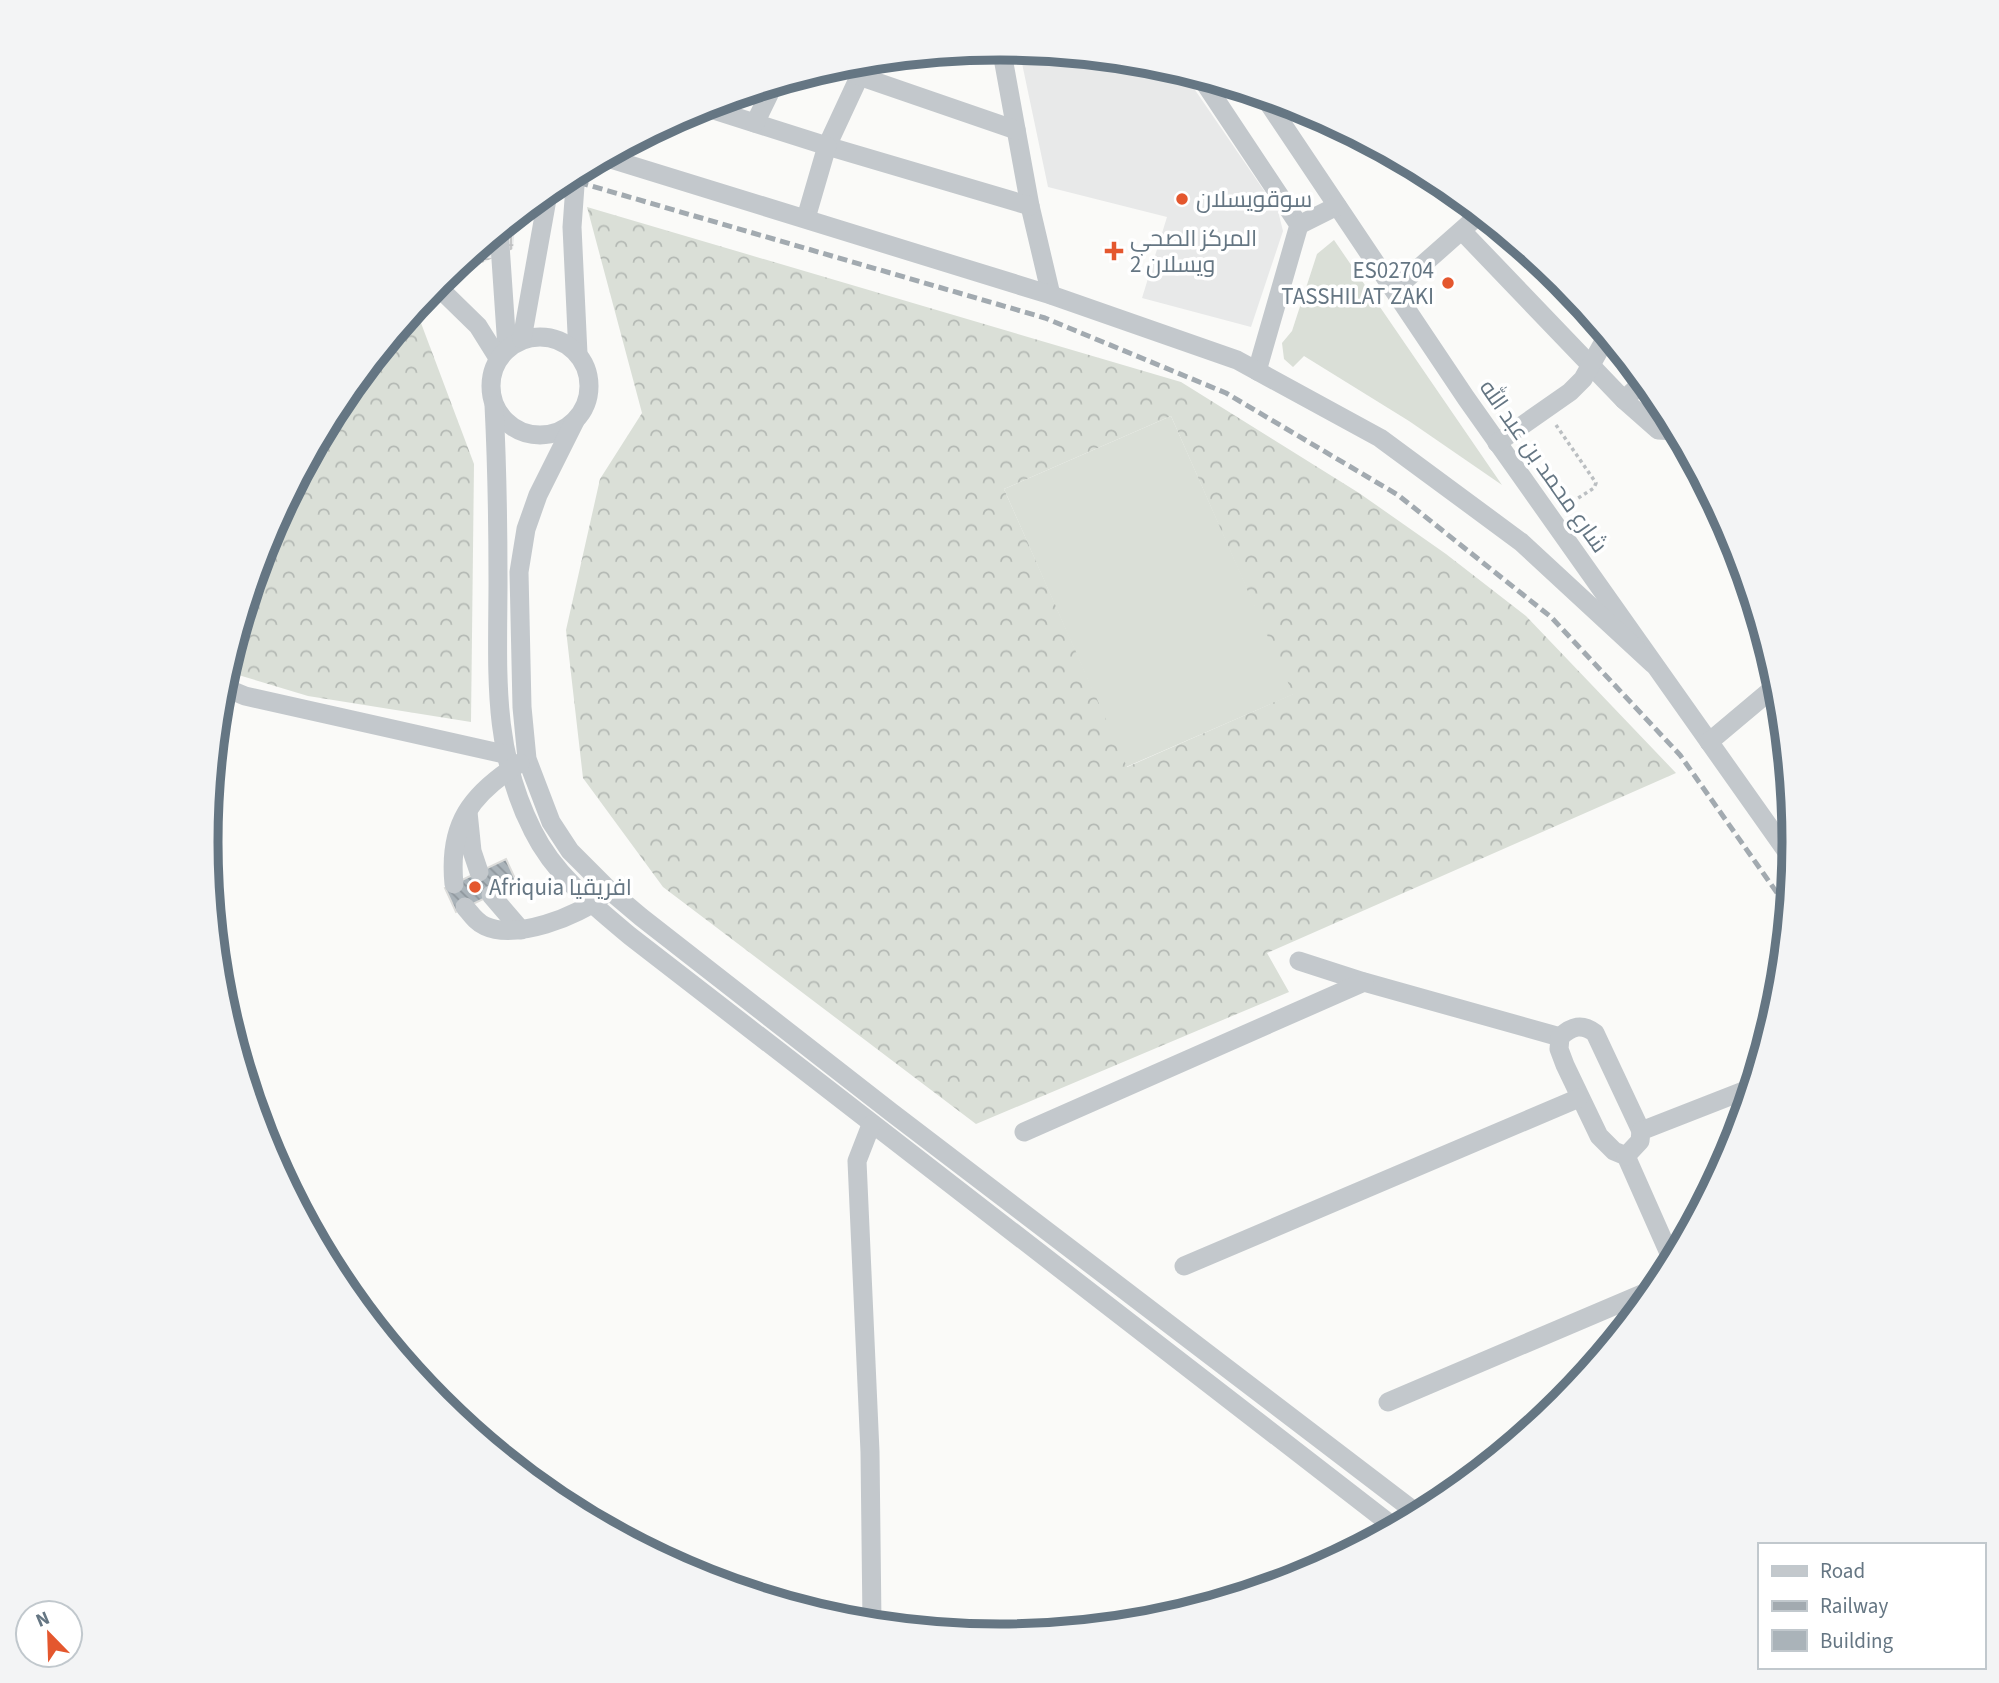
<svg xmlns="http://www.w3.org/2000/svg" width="1999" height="1683" font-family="'Source Sans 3',Cairo,sans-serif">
  <defs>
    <pattern id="industrial-grid" width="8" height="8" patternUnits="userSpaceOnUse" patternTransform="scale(1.75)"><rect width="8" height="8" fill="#e8e9e9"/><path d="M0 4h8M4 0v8" fill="none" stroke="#c0c1c2"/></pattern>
    <pattern id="forest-crowns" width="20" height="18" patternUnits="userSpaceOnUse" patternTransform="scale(1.75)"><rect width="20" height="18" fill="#dadfd7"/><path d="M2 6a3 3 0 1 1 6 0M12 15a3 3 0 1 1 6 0" fill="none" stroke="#b4b9b4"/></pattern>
    <pattern id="building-back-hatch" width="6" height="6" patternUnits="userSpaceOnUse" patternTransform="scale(1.75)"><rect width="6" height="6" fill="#aab3b9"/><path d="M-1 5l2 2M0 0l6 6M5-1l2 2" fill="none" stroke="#8e969c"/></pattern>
  </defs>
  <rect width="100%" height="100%" fill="#fafaf8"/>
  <path fill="#e8e9e9" d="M1019 49 1155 63 1182 71 1278 211 1283 231 1251 327 1142 298 1167 217 1048 187Z"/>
  <path fill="url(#industrial-grid)" d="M516 215 513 249 435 284 438 280Z"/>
  <g fill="#dadfd7">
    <path d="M1334 240 1502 485 1409 421 1304 356 1293 367 1284 359 1282 343 1292 331 1317 254Z"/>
    <path d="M1171 416 1294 694 1126 767 1004 489Z"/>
  </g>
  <g fill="url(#forest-crowns)" fill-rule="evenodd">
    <path d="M587 207 1181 382 1359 493 1446 554 1526 616 1676 773 1267 953 1289 992 976 1124 663 887 583 778 566 630 600 479 642 413ZM1171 416 1293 694 1127 767 1004 489Z"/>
    <path d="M415 307 474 464 471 722 308 696 225 671 266 537 339 400Z"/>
  </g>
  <path fill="url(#building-back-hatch)" stroke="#dcdcda" stroke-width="2" d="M506 859 517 883 456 912 445 888Z"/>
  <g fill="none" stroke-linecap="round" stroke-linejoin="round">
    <path stroke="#bbbfc2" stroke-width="3.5" stroke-dasharray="3.5 3.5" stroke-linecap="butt" d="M1556 425 1596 483 1594 488 1564 507"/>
    <g stroke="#c3c8cc" stroke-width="19">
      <path d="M1001 47 1030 206 1051 295"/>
      <path d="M867 60 827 146 1030 206"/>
      <path d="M859 76 1016 130"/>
      <path d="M1200 76 1299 225 1257 371"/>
      <path d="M1263 95 1466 398 1792 859"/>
      <path d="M701 106 827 146 806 218"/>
      <path d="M755 123 774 84"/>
      <path d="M604 157 1051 295 1237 360 1380 438 1521 542 1653 664"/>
      <path d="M576 172 572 227 578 354"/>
      <path d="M1299 225 1337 206"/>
      <path d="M499 230 507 348"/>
      <path d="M1462 231 1624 400 1658 430 1677 431"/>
      <path d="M435 284 478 326 498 358"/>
      <path d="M1394 290 1480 214"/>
      <circle cx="540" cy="386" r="49"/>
      <path d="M522 339 549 188"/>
      <path d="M1624 400 1644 381"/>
      <path d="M494 405C497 464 498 522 498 581 498 670 491 749 533 831 554 874 594 906 630 936L1394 1527"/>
      <path d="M575 421 538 495 526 529 519 572 522 707 527 759 551 822 570 851 609 890 641 917 891 1112 1418 1514"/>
      <path d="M1497 443 1570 392 1583 379 1607 336"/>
      <path d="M221 686 245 696 504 754"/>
      <path d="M1709 742 1778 684"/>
      <path d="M468 812 472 851 479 872"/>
      <path d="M454 884C448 824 471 794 520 763"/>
      <path d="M491 895 521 930"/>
      <path d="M465 907C471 914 476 922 485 926 515 940 578 917 602 896"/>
      <path d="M1299 961 1364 982 1560 1037 1559 1049 1565 1065 1599 1136 1614 1151 1626 1156 1672 1260"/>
      <path d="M1560 1037C1572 1026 1582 1023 1595 1033L1641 1131"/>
      <path d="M871 1125 857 1161 870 1452 872 1623"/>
      <path d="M1024 1132 1364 982"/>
      <path d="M1626 1156 1640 1141 1641 1131 1751 1088"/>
      <path d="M1184 1266 1579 1098"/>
      <path d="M1388 1402 1656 1288"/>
    </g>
    <path stroke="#a2aab0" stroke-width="5" stroke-dasharray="10 5" stroke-linecap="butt" d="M564 178 1045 318 1226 393 1398 495 1551 617 1680 755 1787 907"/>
  </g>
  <g fill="#e4572e" stroke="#fff" stroke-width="2.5">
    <circle cx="1182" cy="199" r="7"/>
    <path d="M1110.5 240.5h7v7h7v7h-7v7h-7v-7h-7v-7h7z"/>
    <circle cx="1448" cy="283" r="7"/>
    <circle cx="475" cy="887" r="7"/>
  </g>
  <g text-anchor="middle" stroke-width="7" stroke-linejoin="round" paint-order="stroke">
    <g font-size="23" fill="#657683" stroke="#fff" text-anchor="start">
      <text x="1196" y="207">سوقويسلان</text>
      <text x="1130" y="246">المركز الصحي<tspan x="1130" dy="26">ويسلان 2</tspan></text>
      <text x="1434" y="278" text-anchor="end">ES02704<tspan x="1434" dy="26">TASSHILAT ZAKI</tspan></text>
      <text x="489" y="895">Afriquia افريقيا</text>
    </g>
    <g font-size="23" fill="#657683" stroke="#fff">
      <text transform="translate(1544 466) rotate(55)" y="8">شارع محمد بن عبد الله</text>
    </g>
  </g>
  <path d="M0 0H1999V1683H0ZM218 842a782 782 0 1 1 1564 0a782 782 0 1 1-1564 0Z" fill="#f3f4f5" fill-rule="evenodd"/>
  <path fill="none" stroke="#657683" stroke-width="9" d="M218 842a782 782 0 1 1 1564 0a782 782 0 1 1-1564 0Z"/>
  <rect x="1758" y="1543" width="228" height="126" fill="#ffffff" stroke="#c1c8cd" stroke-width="2"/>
  <rect x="1772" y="1566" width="35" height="10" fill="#c3c8cc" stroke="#c1c8cd" stroke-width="2"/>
  <text x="1820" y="1578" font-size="21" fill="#657683">Road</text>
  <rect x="1772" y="1601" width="35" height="10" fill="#a2aab0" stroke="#c1c8cd" stroke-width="2"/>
  <text x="1820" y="1613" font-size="21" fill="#657683">Railway</text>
  <rect x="1772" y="1630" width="35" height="21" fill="#aab3b9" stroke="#c1c8cd" stroke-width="2"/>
  <text x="1820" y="1648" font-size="21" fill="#657683">Building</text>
  <g transform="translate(49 1634) rotate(337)"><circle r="33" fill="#ffffff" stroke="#c1c8cd" stroke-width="2"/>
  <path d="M0-5L12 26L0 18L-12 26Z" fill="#e4572e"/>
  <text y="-10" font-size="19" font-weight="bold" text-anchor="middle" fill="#657683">N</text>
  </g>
</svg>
